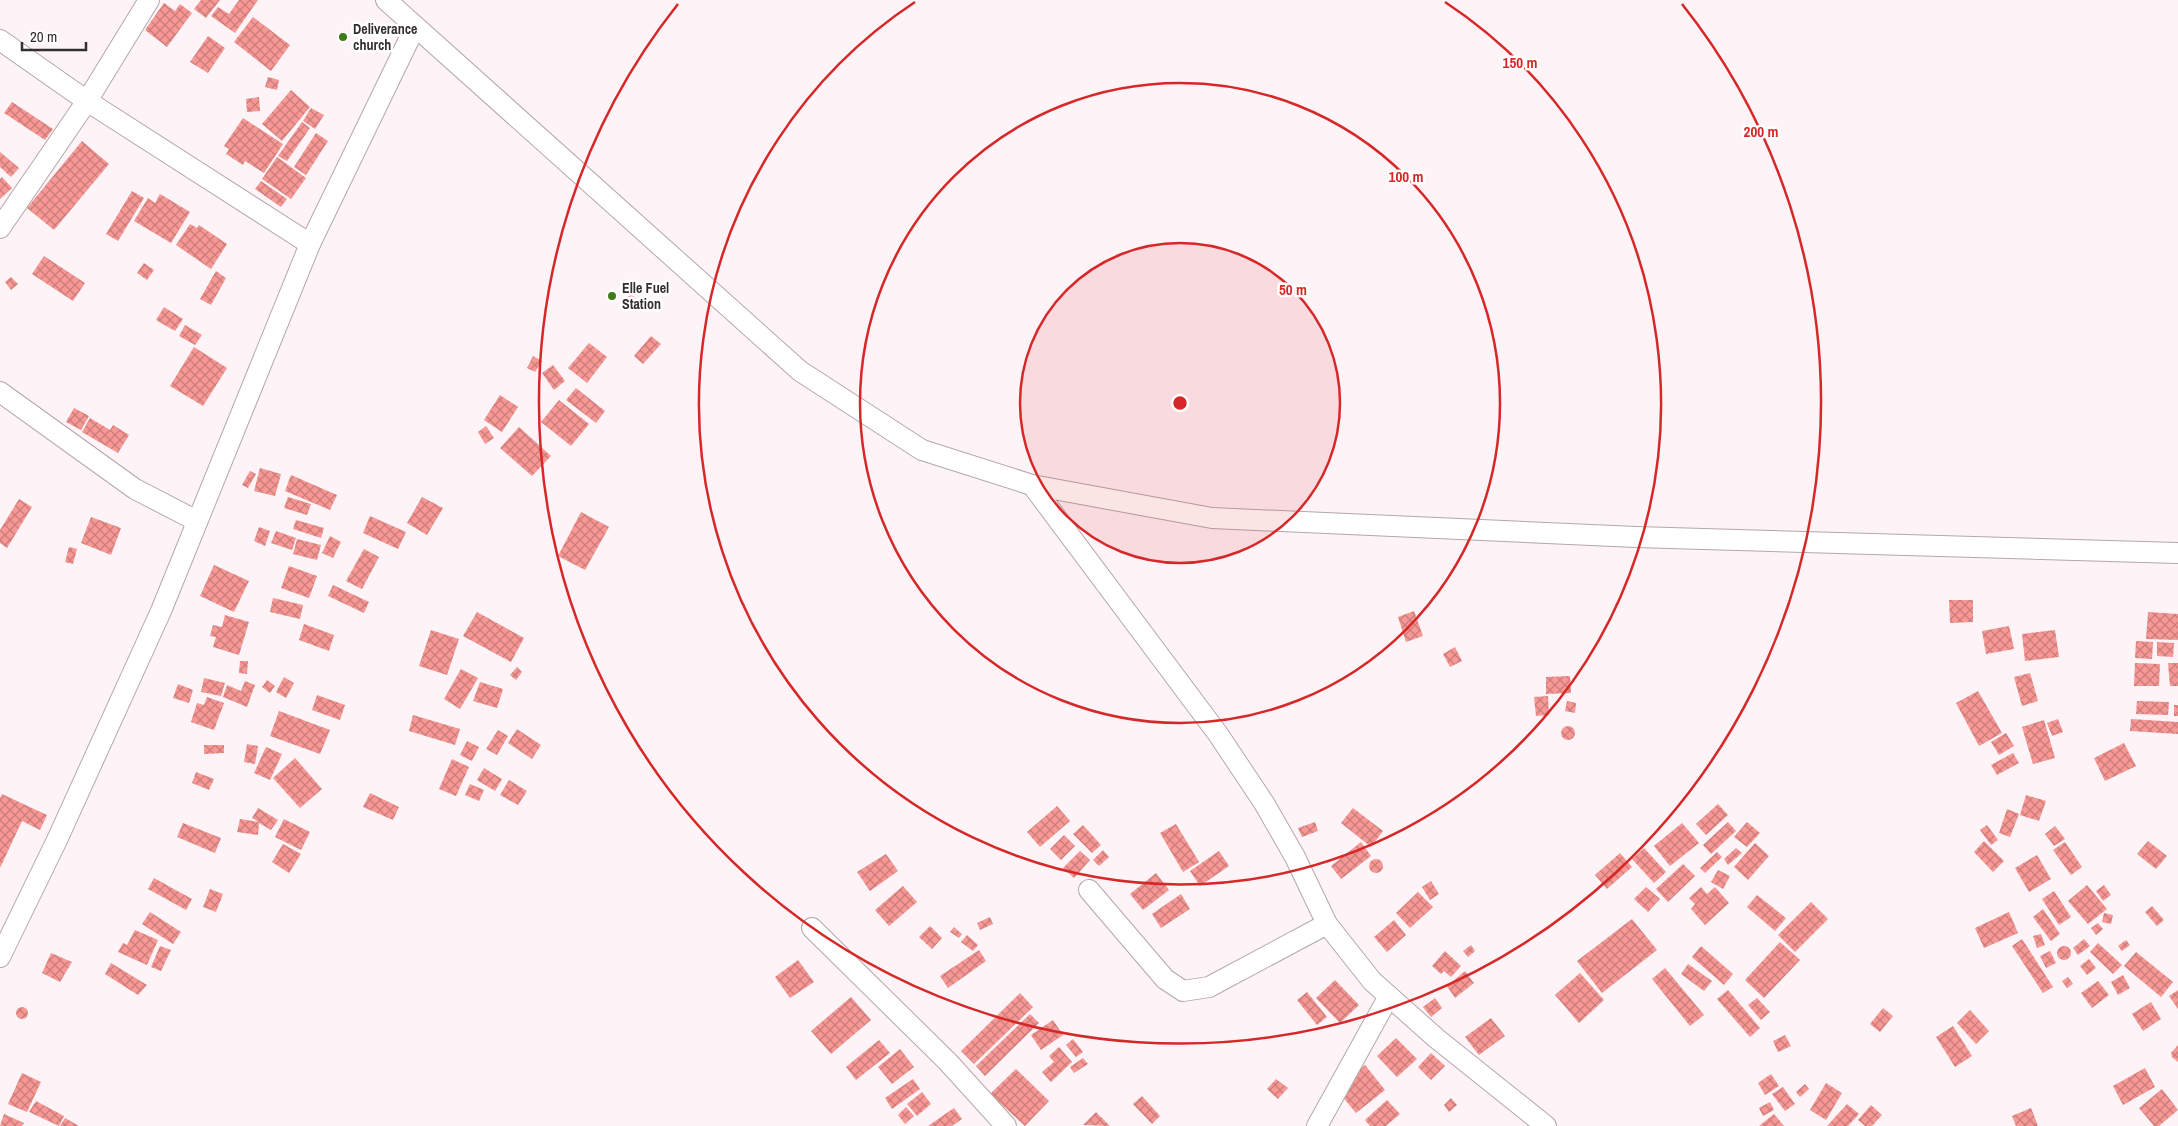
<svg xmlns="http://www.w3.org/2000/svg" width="2178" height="1126" font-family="'Archivo Narrow',sans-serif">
  <defs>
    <pattern id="building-cross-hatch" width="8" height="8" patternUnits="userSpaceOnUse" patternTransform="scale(1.25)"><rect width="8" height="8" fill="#f89895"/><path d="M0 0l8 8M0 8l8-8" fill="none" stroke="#c97c7a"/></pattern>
  </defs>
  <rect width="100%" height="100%" fill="#fef3f7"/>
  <g fill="url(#building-cross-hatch)">
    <path d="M201 0H220L206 18 194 9Z"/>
    <path d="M239 0H258L235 33 211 16 218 7 229 14Z"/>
    <path d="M164 3 175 11 180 4 192 13 167 47 145 30Z"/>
    <path d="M253 17 290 45 271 71 234 42Z"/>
    <path d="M208 36 225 48 208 73 190 62Z"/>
    <path d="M268 77 279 80 277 90 265 87Z"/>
    <path d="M291 90 310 107 282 141 262 124Z"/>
    <path d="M259 97 260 111 247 112 246 99Z"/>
    <path d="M12 102 53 129 45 140 4 113Z"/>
    <path d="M311 108 324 115 315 129 303 121Z"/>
    <path d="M243 118 283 144 264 173 245 161 243 165 226 154 229 149 224 146Z"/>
    <path d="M302 122 310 128 287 161 278 156Z"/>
    <path d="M316 133 328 141 306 175 294 167Z"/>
    <path d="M82 141 109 164 54 230 27 208Z"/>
    <path d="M0 152 19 168 11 177 0 167Z"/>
    <path d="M277 157 306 178 291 199 262 179Z"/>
    <path d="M2 177 12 188 0 199V179Z"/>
    <path d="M261 181 287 199 281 207 255 189Z"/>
    <path d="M132 191 144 198 118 241 106 234Z"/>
    <path d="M160 194 190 212 171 243 134 221 148 198 155 203Z"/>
    <path d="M190 224 197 228 199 225 227 244 211 269 176 245Z"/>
    <path d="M44 256 85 283 73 301 32 274Z"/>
    <path d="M144 263 154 270 147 280 137 273Z"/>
    <path d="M216 271 226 278 211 305 200 299Z"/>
    <path d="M11 277 18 284 11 290 5 282Z"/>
    <path d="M631 294 638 301 629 310 621 303Z"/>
    <path d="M164 307 183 319 175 331 156 320Z"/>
    <path d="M185 325 202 335 195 345 179 336Z"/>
    <path d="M651 336 661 344 643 364 634 356Z"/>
    <path d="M589 343 607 357 587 383 568 368Z"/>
    <path d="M194 347 227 368 203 406 170 386Z"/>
    <path d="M533 356 542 361 535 372 527 368Z"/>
    <path d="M553 365 565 381 554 390 542 373Z"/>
    <path d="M576 388 605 411 596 423 566 400Z"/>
    <path d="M500 395 518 407 502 432 484 420Z"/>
    <path d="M559 400 589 424 571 446 541 422Z"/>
    <path d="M74 408 89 416 81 430 66 422Z"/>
    <path d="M90 418 110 430 113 425 129 435 118 453 82 432Z"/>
    <path d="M486 426 494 438 485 444 478 432Z"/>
    <path d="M519 427 551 456 532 476 500 448Z"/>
    <path d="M260 468 281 474 275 496 254 491Z"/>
    <path d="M250 471 256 474 248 488 242 485Z"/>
    <path d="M291 475 337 495 330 510 285 491Z"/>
    <path d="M288 497 311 504 307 515 284 508Z"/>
    <path d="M422 497 443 508 427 535 407 523Z"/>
    <path d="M19 499 32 507 7 548 0 543V530Z"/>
    <path d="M581 512 609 527 585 570 558 556Z"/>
    <path d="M370 516 406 532 398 549 363 533Z"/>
    <path d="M91 517 121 528 111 555 81 543Z"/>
    <path d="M296 520 324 528 321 538 293 529Z"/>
    <path d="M259 527 270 531 265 546 254 541Z"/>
    <path d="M276 531 296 538 292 550 271 543Z"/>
    <path d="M330 536 341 542 333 558 322 553Z"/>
    <path d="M297 539 321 545 317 560 293 554Z"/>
    <path d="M69 547 77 549 73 564 65 562Z"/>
    <path d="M364 549 379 557 362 589 346 581Z"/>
    <path d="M214 565 249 581 234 612 200 596Z"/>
    <path d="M289 566 317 576 309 598 281 588Z"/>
    <path d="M333 585 369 602 364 613 328 596Z"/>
    <path d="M273 598 303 605 300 619 270 612Z"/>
    <path d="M1949 600H1973V622L1950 623Z"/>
    <path d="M1414 611 1423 636 1406 642 1398 617Z"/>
    <path d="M477 612 524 638 511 662 463 636Z"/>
    <path d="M2148 612 2178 614V640L2146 639Z"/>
    <path d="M225 615 249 622 239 655 213 647 216 637 210 636 213 625 222 627Z"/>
    <path d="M304 624 334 635 329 651 299 640Z"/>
    <path d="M2009 626 2014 649 1986 654 1982 631Z"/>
    <path d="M431 630 459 639 447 675 419 666Z"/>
    <path d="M2055 630 2059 657 2025 661 2022 634Z"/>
    <path d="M2136 641 2153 642 2152 659 2135 658Z"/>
    <path d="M2157 642 2174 643 2173 657 2157 656Z"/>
    <path d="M1455 647 1462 661 1450 667 1443 654Z"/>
    <path d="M240 661H248L247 674 239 673Z"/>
    <path d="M2135 663 2160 664 2159 686H2134Z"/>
    <path d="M2168 663H2178V686H2170Z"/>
    <path d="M517 667 522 672 516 680 510 675Z"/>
    <path d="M461 669 478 678 460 709 444 699Z"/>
    <path d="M2030 673 2038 701 2022 706 2014 677Z"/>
    <path d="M1570 676 1571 693 1546 694V677Z"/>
    <path d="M284 677 294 683 286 698 276 692Z"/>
    <path d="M204 678 225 683 221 696 201 692Z"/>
    <path d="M267 680 275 686 270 693 262 687Z"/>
    <path d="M245 681 255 685 247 707 223 697 227 685 241 691Z"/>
    <path d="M480 682 503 689 497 708 473 701Z"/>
    <path d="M178 684 193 690 189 703 173 698Z"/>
    <path d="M1978 691 2002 733 1979 746 1956 703Z"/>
    <path d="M317 695 345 705 340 720 312 710Z"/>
    <path d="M1548 696 1549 715 1536 716 1534 697Z"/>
    <path d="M207 697 224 703 214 730 191 722 197 703 204 705Z"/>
    <path d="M1567 701 1576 703 1575 713 1565 711Z"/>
    <path d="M2137 701 2169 702 2168 715 2136 714Z"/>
    <rect x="2174" y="705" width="4" height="11"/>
    <path d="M279 711 330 730 320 754 270 736Z"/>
    <path d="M413 715 460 729 455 745 409 731Z"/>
    <path d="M2058 719 2063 732 2052 736 2047 723Z"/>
    <path d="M2131 719 2178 722V734L2130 731Z"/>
    <path d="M2044 720 2055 758 2033 764 2022 727Z"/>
    <circle cx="1568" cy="733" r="7"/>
    <path d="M517 729 541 745 532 759 508 743Z"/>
    <path d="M498 730 508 736 497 755 486 749Z"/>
    <path d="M2006 733 2014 746 1999 755 1991 742Z"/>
    <path d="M467 741 479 747 472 761 460 755Z"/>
    <path d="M2124 743 2136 766 2105 781 2094 758Z"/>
    <path d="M247 744 258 746 255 764 244 762Z"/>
    <path d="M204 745H224V753L204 754Z"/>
    <path d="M266 747 282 754 270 780 254 773Z"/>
    <path d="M2013 753 2019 763 1997 775 1991 765Z"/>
    <path d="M295 758 322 789 300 808 273 778Z"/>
    <path d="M452 759 469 767 456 796 439 789Z"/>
    <path d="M484 768 502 779 495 791 477 780Z"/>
    <path d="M196 772 214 779 209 790 192 783Z"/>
    <path d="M509 780 527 791 518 805 500 795Z"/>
    <path d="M470 784 484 790 479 801 465 795Z"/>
    <path d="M370 793 399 807 393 820 363 807Z"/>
    <path d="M2 794 47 815 40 830 22 821 0 868V798Z"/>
    <path d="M2026 795 2046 801 2039 821 2020 815Z"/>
    <path d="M1718 804 1728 815 1706 835 1696 824Z"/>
    <path d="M1057 806 1070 821 1040 847 1027 832Z"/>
    <path d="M258 808 278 820 271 830 259 823 258 835 237 832 240 819 259 822 252 818Z"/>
    <path d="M1353 808 1383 831 1371 847 1341 823Z"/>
    <path d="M2007 809 2019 814 2010 837 1999 833Z"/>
    <path d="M284 819 310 832 301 850 275 837Z"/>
    <path d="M1315 822 1318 831 1302 837 1298 828Z"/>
    <path d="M1728 822 1736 831 1711 854 1703 845Z"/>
    <path d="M1747 822 1760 833 1747 847 1734 837Z"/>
    <path d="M183 823 221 838 215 853 177 837Z"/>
    <path d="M1682 823 1699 843 1670 866 1654 846Z"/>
    <path d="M1176 824 1199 862 1183 872 1160 833Z"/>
    <path d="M1083 825 1101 845 1092 853 1073 834Z"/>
    <path d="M1987 825 1998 840 1991 845 1980 830Z"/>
    <path d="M2055 826 2065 839 2054 846 2045 834Z"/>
    <path d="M1064 835 1075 846 1061 860 1050 849Z"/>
    <path d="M1984 841 2004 861 1993 872 1974 852Z"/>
    <path d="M2148 841 2167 856 2156 869 2137 854Z"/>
    <path d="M1361 842 1371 856 1341 879 1331 866Z"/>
    <path d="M2065 842 2082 867 2071 875 2053 850Z"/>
    <path d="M1755 843 1769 856 1748 880 1734 867Z"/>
    <path d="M283 844 301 854 289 873 272 862Z"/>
    <path d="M1644 848 1666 872 1654 883 1632 859Z"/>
    <path d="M1736 848 1742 853 1728 865 1724 859Z"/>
    <path d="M1103 850 1109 857 1099 866 1093 860Z"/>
    <path d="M1080 851 1090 860 1074 878 1063 868Z"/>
    <path d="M1219 851 1229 866 1200 886 1190 871Z"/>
    <path d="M1717 852 1722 857 1705 873 1700 868Z"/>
    <path d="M1620 853 1632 867 1607 889 1595 875Z"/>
    <path d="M886 854 898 871 870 891 857 872Z"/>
    <path d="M2037 855 2051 879 2029 892 2015 868Z"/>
    <circle cx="1376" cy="866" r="7"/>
    <path d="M1683 864 1695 876 1668 902 1656 889Z"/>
    <path d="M1718 870 1730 876 1723 889 1711 882Z"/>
    <path d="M1156 873 1169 890 1143 910 1130 894Z"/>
    <path d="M154 878 192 899 186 910 148 889Z"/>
    <path d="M1431 881 1439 894 1430 900 1422 887Z"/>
    <path d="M2087 885 2107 909 2088 924 2068 901Z"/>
    <path d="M2104 885 2111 895 2103 901 2096 891Z"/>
    <path d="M903 886 917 902 889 926 875 910Z"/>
    <path d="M1646 887 1660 899 1648 912 1634 899Z"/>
    <path d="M1701 887 1707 894 1715 887 1729 903 1705 925 1691 909 1695 904 1689 898Z"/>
    <path d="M210 889 223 894 216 912 203 907Z"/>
    <path d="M2054 891 2071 917 2059 925 2042 899Z"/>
    <path d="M1418 892 1433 907 1410 928 1396 913Z"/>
    <path d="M1181 894 1190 909 1161 928 1152 914Z"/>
    <path d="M1757 895 1786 918 1775 931 1747 907Z"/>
    <path d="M1811 902 1828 919 1795 952 1778 935Z"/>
    <path d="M2152 906 2164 920 2157 926 2145 912Z"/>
    <path d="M2043 909 2060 934 2051 941 2033 917Z"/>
    <path d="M150 912 181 932 173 944 142 924Z"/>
    <path d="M2009 912 2018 933 1984 948 1975 928Z"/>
    <path d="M2104 913 2113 915 2111 924 2102 922Z"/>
    <path d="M990 917 993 924 980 930 977 923Z"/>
    <path d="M1632 919 1657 950 1602 993 1577 961Z"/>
    <path d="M1394 920 1406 935 1387 952 1374 937Z"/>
    <path d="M2098 923 2103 929 2096 935 2091 928Z"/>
    <path d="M930 926 942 938 932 949 919 937Z"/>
    <path d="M954 927 962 934 959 938 950 932Z"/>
    <path d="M135 930 158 940 147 965 118 952 123 943 127 945Z"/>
    <path d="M2041 934 2045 945 2037 948 2033 936Z"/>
    <path d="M967 935 978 945 973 951 961 942Z"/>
    <path d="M2022 939 2053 987 2043 993 2012 946Z"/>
    <path d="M2084 939 2090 946 2078 955 2073 948Z"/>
    <path d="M2126 940 2130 945 2122 951 2118 946Z"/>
    <path d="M1780 942 1800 960 1764 998 1745 980Z"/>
    <path d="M2098 943 2122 965 2113 974 2090 952Z"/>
    <path d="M1471 945 1475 951 1468 957 1463 951Z"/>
    <path d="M160 946 171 950 161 971 151 967Z"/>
    <path d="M1701 946 1733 974 1724 985 1692 957Z"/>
    <circle cx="2064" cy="953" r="7"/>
    <path d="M979 950 986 961 948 988 940 976Z"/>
    <path d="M1445 951 1461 966 1451 977 1444 971 1441 974 1432 966Z"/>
    <path d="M2050 951 2056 963 2046 968 2040 956Z"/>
    <path d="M2136 952 2173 982 2161 997 2124 966Z"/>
    <path d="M51 953 72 962 60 982 42 973Z"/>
    <path d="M2089 959 2096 968 2087 975 2080 966Z"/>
    <path d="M798 960 814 982 790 998 775 977Z"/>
    <path d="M111 963 147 985 138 995 105 974Z"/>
    <path d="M1688 964 1712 981 1704 991 1681 974Z"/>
    <path d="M1665 968 1704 1015 1690 1026 1652 979Z"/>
    <path d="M1465 971 1474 983 1455 998 1447 986Z"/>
    <path d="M1580 973 1604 1000 1579 1023 1555 995Z"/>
    <path d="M2123 975 2130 988 2118 995 2111 982Z"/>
    <path d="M2068 977 2073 984 2067 988 2062 981Z"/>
    <path d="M1335 980 1359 1005 1340 1023 1316 998Z"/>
    <path d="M2098 981 2109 995 2092 1008 2081 993Z"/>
    <path d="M1728 990 1760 1028 1750 1037 1717 999Z"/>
    <path d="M2178 990V1009L2169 996Z"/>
    <path d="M1307 992 1327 1017 1317 1025 1297 1000Z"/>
    <path d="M1020 993 1033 1007 974 1064 961 1051Z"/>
    <path d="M851 997 871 1020 831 1054 811 1031Z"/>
    <path d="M1435 998 1442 1008 1431 1017 1423 1007Z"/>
    <path d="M1757 998 1770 1012 1761 1020 1748 1005Z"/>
    <path d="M2151 1002 2161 1019 2143 1031 2132 1014Z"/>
    <circle cx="22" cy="1013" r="6"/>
    <path d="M1883 1008 1893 1016 1880 1032 1870 1024Z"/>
    <path d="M1970 1010 1989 1031 1976 1044 1957 1023Z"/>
    <path d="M1030 1014 1039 1023 985 1076 976 1066Z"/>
    <path d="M1491 1018 1505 1036 1479 1055 1465 1037Z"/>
    <path d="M1053 1020 1063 1035 1041 1050 1031 1035Z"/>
    <path d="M1953 1026 1972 1056 1955 1067 1936 1037Z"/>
    <path d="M1785 1035 1791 1046 1778 1052 1773 1041Z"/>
    <path d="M1396 1038 1417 1059 1397 1077 1377 1056Z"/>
    <path d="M1073 1039 1083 1052 1076 1057 1066 1045Z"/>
    <path d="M879 1040 890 1053 856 1080 846 1067Z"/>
    <path d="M2178 1045V1062L2172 1057 2171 1053Z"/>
    <path d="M1059 1047 1072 1062 1051 1082 1042 1072 1054 1062 1049 1056Z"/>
    <path d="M900 1049 914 1067 892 1084 878 1067Z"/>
    <path d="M1431 1053 1445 1066 1431 1080 1418 1067Z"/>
    <path d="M1083 1058 1088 1064 1074 1073 1070 1067Z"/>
    <path d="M1365 1065 1385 1090 1356 1113 1336 1089Z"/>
    <path d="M2145 1068 2155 1087 2123 1105 2113 1086Z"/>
    <path d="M1016 1069 1049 1101 1025 1126 990 1094Z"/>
    <path d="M22 1073 41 1082 27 1112 8 1104Z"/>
    <path d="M1771 1074 1779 1086 1765 1095 1758 1083Z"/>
    <path d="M913 1079 920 1089 892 1109 885 1098Z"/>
    <path d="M1276 1079 1288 1088 1278 1099 1267 1089Z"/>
    <path d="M1826 1083 1842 1093 1826 1120 1810 1110Z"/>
    <path d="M1805 1084 1809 1089 1800 1097 1796 1092Z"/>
    <path d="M1783 1087 1795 1104 1785 1111 1772 1094Z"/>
    <path d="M2162 1089 2178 1110 2159 1126H2154L2139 1108Z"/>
    <path d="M922 1092 931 1104 917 1116 907 1104Z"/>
    <path d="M1142 1096 1160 1116 1152 1124 1133 1104Z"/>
    <path d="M1451 1098 1457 1105 1449 1112 1444 1105Z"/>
    <path d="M1387 1100 1400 1114 1386 1126H1370L1365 1120Z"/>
    <path d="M36 1101 64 1116 59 1126 29 1112Z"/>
    <path d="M1770 1102 1774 1110 1763 1116 1759 1108Z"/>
    <path d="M1847 1104 1859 1114 1848 1126H1827Z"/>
    <path d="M1871 1105 1882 1115 1872 1126H1865L1858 1120Z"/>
    <path d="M906 1107 914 1116 905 1124 898 1115Z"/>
    <path d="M954 1108 962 1119 952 1126H928Z"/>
    <path d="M2031 1108 2038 1126H2016L2012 1116Z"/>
    <path d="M1096 1112 1110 1126 1083 1125Z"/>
    <path d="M4 1114 24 1123 22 1126H0Z"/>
    <path d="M1774 1114 1784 1126H1759Z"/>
    <path d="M65 1118 79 1126H60Z"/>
  </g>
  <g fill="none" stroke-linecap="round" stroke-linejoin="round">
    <defs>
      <g id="minor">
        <path d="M386 0 800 371 922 450 1032 485 1212 518 1636 537 2178 553"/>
        <path d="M0 40 87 101 310 244"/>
        <path d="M0 228 87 101 149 0"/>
        <path d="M0 392 135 489 197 521"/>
        <path d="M1032 485 1218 734 1264 803 1295 857 1327 924 1372 981 1436 1038 1546 1126"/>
        <path d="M1089 890 1165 979 1183 991 1209 987 1327 924"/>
        <path d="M812 928 948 1062 1006 1126"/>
        <path d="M0 957 57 840 161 611 310 244 415 27"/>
        <path d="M1317 1126 1389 996"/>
      </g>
    </defs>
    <use href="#minor" stroke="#b3a7ab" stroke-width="22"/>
    <use href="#minor" stroke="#fff" stroke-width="20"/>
  </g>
  <circle cx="1180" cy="403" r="160" fill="#d62828" fill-opacity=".12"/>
  <g fill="none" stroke="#d62828" stroke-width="2.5">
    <circle cx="1180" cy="403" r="160"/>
    <circle cx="1180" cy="403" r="320"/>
    <path d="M1445 2A481 481 0 1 1 915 2"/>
    <path d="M1682 4A641 641 0 1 1 678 4"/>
  </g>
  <g fill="#3f7c18" stroke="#fff" stroke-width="2">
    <circle cx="343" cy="37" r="5"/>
    <circle cx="612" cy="296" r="5"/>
  </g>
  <g text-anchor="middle" stroke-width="5" stroke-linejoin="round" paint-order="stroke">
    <g font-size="14" font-weight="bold" fill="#332e30" stroke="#fff" text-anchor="start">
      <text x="353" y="34">Deliverance<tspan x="353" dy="16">church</tspan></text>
      <text x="622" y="293">Elle Fuel<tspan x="622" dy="16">Station</tspan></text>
    </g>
  </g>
  <circle cx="1180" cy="403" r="8" fill="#d62828" stroke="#fff" stroke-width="2.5"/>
  <g font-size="15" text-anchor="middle" font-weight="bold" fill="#d62828" stroke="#fff" stroke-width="5" stroke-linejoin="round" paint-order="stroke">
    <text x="1520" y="68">150 m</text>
    <text x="1761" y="137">200 m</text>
    <text x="1406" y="182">100 m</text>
    <text x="1293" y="295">50 m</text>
  </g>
  <path d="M22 42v8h64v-8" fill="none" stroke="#332e30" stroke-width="2.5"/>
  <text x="30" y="42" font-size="15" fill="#332e30" stroke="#ffffff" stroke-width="4" paint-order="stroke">20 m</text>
</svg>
